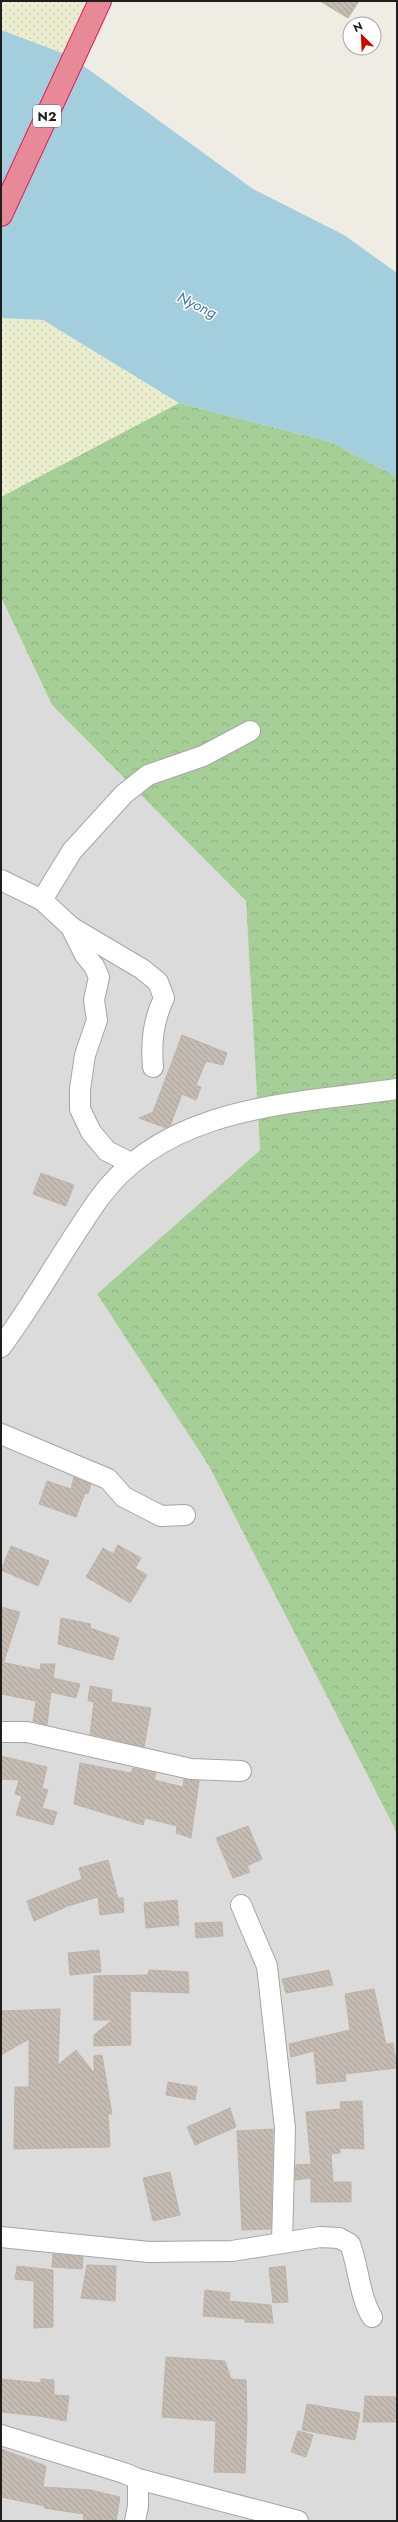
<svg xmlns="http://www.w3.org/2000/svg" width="398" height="2522" font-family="Jost,sans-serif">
  <defs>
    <pattern id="farmland-dots" width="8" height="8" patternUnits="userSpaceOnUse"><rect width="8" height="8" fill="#ebeece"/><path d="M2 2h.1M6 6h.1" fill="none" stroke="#c9ccb0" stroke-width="1.8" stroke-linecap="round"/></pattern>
    <pattern id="forest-crowns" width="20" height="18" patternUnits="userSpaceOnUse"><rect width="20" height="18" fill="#a6cf97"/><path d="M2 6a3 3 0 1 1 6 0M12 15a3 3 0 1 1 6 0" fill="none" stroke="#8eb182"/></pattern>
    <pattern id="building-back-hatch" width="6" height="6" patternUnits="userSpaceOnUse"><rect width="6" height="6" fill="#c4bbb3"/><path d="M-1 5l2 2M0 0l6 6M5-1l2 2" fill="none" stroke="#a8a09a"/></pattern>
  </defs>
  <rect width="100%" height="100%" fill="#efece3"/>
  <path fill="#dcdbdb" d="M1 597 52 705 246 901 260 1150 97 1294 209 1466 395 1829 397 1837V2521H1Z"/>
  <g fill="url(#farmland-dots)">
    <path d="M1 1H100L70 56 1 30Z"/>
    <path d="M1 318 43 320 179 403 1 497Z"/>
  </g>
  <path fill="url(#forest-crowns)" d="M179 403 331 442 397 477V1837L395 1829 209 1466 97 1294 260 1150 246 901 52 705 1 597V497Z"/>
  <path fill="#a3cede" d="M1 30 70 56 253 189 344 235 397 273V477L331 442 179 403 43 320 1 318Z"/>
  <g fill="url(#building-back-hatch)" stroke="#c1b3a5">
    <path d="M320 1H359L348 18Z"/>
    <path d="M182 1035 227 1053 223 1065 206 1061 196 1085 201 1087 196 1100 182 1094 170 1126 166 1128 139 1118 153 1112Z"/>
    <path d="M41 1173 74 1185 66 1206 33 1194Z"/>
    <path d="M74 1477 91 1484 88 1494 85 1493 76 1517 39 1504 47 1481 71 1489Z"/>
    <path d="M118 1545 141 1558 135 1568 147 1575 130 1603 86 1577 103 1548 113 1554Z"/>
    <path d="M11 1546 49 1561 38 1586 1 1570Z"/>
    <path d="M1 1607 20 1612 4 1661H1Z"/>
    <path d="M61 1618 91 1624 90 1628 119 1638 113 1660 58 1644Z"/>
    <path d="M1 1662 40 1670 41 1664H55L53 1678 80 1684 76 1698 51 1692 47 1725 33 1721 36 1701 1 1694Z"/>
    <path d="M90 1686 112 1690 111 1702 151 1708 144 1747 90 1734 94 1702 88 1701Z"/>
    <path d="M1 1756 47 1767 42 1788 48 1790 42 1808 57 1812 53 1825 16 1815 22 1796 15 1794 19 1780 1 1779Z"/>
    <path d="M80 1763 131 1773 133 1768 156 1773 154 1780 183 1787 184 1779 199 1781 191 1838 176 1833 177 1826 145 1818 143 1825 74 1804Z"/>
    <path d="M248 1826 262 1859 247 1866 250 1872 233 1878 216 1838Z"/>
    <path d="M108 1860 118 1898H123L124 1912 100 1915 98 1897 68 1906 34 1921 27 1901 82 1879 79 1868Z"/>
    <path d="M177 1900 179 1925 146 1928 144 1903Z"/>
    <path d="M222 1922 223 1936 196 1938 195 1923Z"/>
    <path d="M99 1950 101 1972 70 1975 68 1953Z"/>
    <path d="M149 1970 188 1972 189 1993 130 1991 131 2045 94 2046V2035L112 2020H94V1976L148 1975Z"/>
    <path d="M329 1970 333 1985 286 1993 282 1979Z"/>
    <path d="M374 1989 386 2044 393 2043 397 2068 345 2074 346 2081 317 2084 314 2051 291 2057 289 2044 350 2030 345 1994Z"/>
    <path d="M60 2009 58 2065 76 2050 94 2073V2056L102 2055 112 2114H108L110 2147 14 2149 15 2087H29V2039L1 2055V2011Z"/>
    <path d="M168 2082 197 2087 195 2100 166 2095Z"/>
    <path d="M362 2101 364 2149 340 2148V2153L331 2154 333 2182H351V2202H311V2178L295 2180 296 2165 311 2164 306 2112 341 2109 340 2102Z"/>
    <path d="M230 2108 236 2127 195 2145 187 2127Z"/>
    <path d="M273 2129 271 2229 242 2230 237 2131Z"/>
    <path d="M170 2172 180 2215 153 2221 143 2178Z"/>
    <path d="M53 2254 83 2257 82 2269 52 2267Z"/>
    <path d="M87 2265 116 2266 115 2301 81 2298Z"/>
    <path d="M17 2266 53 2270V2327L34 2328V2281L15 2279Z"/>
    <path d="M285 2266 288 2302 273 2303 269 2268Z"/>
    <path d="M205 2290 230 2293 229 2301 271 2305 273 2323 245 2322V2319L203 2316Z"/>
    <path d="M166 2357 225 2361 231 2379 246 2380 247 2416 245 2473 214 2472 216 2421 162 2417Z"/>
    <path d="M1 2379 41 2383V2379L54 2380V2395L69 2396 66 2421 39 2416 1 2412Z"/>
    <path d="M365 2396 397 2397V2422H363Z"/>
    <path d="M307 2404 360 2413 355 2440 302 2430Z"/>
    <path d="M298 2431 313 2435 306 2457 291 2452Z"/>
    <path d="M1 2449 46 2466 43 2487 91 2490 120 2497 116 2521H91L83 2519 84 2514 44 2508 45 2506 1 2497Z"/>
  </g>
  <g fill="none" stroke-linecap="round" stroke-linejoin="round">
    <defs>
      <g id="minor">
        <path d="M1 880 42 900 71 927 85 955 94 966 99 977 94 1000 97 1020 85 1055 80 1089V1109L91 1132 107 1151 131 1163"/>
        <path d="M42 900 72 851 124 794 148 775 203 756 250 731"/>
        <path d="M71 927 142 969 158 982 164 998C153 1021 151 1042 153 1067"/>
        <path d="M1 1347C36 1300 64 1248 98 1200 165 1105 293 1104 397 1089"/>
        <path d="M1 1434 108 1479 124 1497 161 1516 185 1515"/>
        <path d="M1 1732H27L191 1769 241 1771"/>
        <path d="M241 1905 267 1966 285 2128 282 2242"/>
        <path d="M1 2237 149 2252 232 2251 320 2237 339 2238 350 2244C359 2268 359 2295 372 2317"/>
        <path d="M1 2435 124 2473 138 2479 298 2521"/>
        <path d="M135 2521 138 2506V2479"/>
      </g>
      <path id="highway" d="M1 215 100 1"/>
    </defs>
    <use href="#minor" stroke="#a5a5a5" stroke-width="22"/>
    <use href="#highway" stroke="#dd205a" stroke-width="24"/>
    <use href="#minor" stroke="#fff" stroke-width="20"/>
    <use href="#highway" stroke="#e88997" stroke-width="22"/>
  </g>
  <g text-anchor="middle" stroke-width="3" stroke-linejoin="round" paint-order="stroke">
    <rect fill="#fff" stroke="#626262" stroke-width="1" x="33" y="105" width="28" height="22" rx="3"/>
    <g font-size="13" font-weight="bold" fill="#1e1e1e">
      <text x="47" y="121">N2</text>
    </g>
    <g font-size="15" font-style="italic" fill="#4878af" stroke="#fff">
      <text transform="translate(197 305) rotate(26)" y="5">Nyong</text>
    </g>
  </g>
  <rect width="398" height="2522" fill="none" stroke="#1e1e1e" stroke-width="4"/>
  <g transform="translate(362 36) rotate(336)"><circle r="19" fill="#ffffff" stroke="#a5a5a5"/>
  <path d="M0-3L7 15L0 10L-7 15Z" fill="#cb0700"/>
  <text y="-6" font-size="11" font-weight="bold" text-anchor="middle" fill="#1e1e1e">N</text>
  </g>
</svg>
